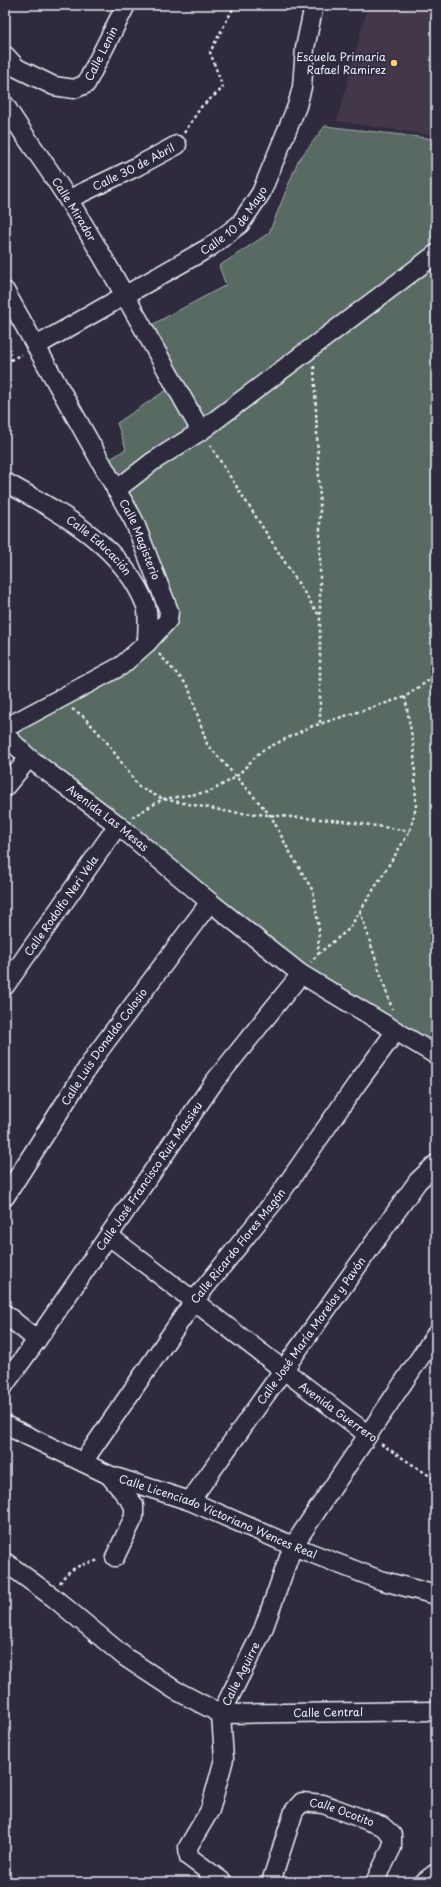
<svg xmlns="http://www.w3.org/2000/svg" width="441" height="1887" font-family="'Playpen Sans',sans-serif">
  <rect width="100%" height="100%" fill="#2f2a3d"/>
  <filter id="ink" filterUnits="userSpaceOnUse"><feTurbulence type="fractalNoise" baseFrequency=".025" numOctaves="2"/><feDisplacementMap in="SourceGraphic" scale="8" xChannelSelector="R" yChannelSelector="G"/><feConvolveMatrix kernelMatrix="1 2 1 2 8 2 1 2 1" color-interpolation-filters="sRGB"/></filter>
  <g filter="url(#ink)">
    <path fill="#433849" d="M368 5H436V136L337 121Z"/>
    <path fill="#596a62" stroke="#a0aead" d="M325 126 436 139V1055L301 974 5 735 121 666 168 620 101 465 126 449 117 423 174 385 144 329 226 285 219 266 269 233 298 161Z"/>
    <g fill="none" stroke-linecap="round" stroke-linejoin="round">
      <defs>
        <g id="minor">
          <path id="s1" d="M5 55 17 68 54 86 74 89 86 84 126 5"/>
          <path id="s2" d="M5 105C25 138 49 168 69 201 116 276 157 354 201 431"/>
          <path id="s3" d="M69 199 134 168 177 145"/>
          <path id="s4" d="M5 291 134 521 169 611 168 620 147 643 121 666 5 728"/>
          <path id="s5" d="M36 346 210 247 240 224 261 193 297 106 302 87 305 48 314 5"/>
          <path id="s6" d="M5 482C59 512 123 545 146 606 149 616 147 632 147 643"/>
          <path d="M116 490 152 462 201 431 436 254"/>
          <path id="s7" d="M5 735 29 758 118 825 210 902 301 974 436 1055"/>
          <path d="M5 787 29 758"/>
          <path id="s8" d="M5 986 118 825"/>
          <path id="s9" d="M5 1197 95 1056 210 902"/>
          <path d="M109 1236 367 1434"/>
          <path d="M5 1314 37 1340"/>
          <path id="s10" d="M5 1384 37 1340 214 1082 301 974"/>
          <path id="s11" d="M5 1425 109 1475 190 1501 293 1546 380 1580 436 1595"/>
          <path id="s12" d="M83 1462 194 1301 280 1194 356 1085 396 1031"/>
          <path d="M109 1475 134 1505V1517L115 1557"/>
          <path id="s13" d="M190 1501 418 1181 436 1164"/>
          <path id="s14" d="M5 1562 54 1598 125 1657 175 1690 221 1714 436 1711"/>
          <path id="s15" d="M223 1882 189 1857 188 1847 210 1810 224 1759 221 1714 263 1630 293 1546 436 1334"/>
          <path id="s16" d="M271 1882 294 1811 302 1802 323 1804 382 1826 392 1835V1847L375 1882"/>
          <path d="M424 1882 436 1873"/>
        </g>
      </defs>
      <use href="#minor" stroke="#e8f1f8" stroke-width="21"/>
      <g stroke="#e8f1f8" stroke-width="2.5" stroke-dasharray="3 3" stroke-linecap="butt">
        <path d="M184 133 201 107 223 88 210 52 235 5"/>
        <path d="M5 363 22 354"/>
        <path d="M314 366 320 502V726"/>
        <path d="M210 445 318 614"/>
        <path d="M159 654 188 686 207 744 271 816 288 849 313 891 319 929 318 954 311 962"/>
        <path d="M72 709 82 715 106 741 139 787 163 799 230 812 343 821 410 831"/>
        <path d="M132 817 163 799 209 792 236 777 261 751 310 727 405 697 436 675"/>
        <path d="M360 911 392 1009"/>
        <path d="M318 954 349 929 410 831 416 807 414 748 405 697"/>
        <path d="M381 1444 436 1480"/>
        <path d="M60 1583C69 1567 83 1564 100 1560"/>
      </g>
      <use href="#minor" stroke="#2f2a3d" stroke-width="18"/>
    </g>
  </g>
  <circle fill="#ffd166" stroke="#2f2a3d" stroke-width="1.5" cx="394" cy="63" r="4"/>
  <g text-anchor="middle" stroke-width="3" stroke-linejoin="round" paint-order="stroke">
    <g font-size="11" fill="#e8f1f8" stroke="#2f2a3d">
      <text dy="4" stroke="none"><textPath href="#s1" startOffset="126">Calle Lenin</textPath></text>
      <text dy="4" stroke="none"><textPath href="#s3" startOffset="72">Calle 30 de Abril</textPath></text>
      <text dy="4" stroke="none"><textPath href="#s2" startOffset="125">Calle Mirador</textPath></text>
      <text dy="4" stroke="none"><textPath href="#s5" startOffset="236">Calle 10 de Mayo</textPath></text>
      <text dy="4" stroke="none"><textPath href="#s4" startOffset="283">Calle Magisterio</textPath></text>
      <text dy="4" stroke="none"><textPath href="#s6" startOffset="114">Calle Educación</textPath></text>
      <text dy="4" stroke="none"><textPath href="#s7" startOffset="132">Avenida Las Mesas</textPath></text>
      <text dy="4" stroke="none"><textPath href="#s8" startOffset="98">Calle Rodolfo Neri Vela</textPath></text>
      <text dy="4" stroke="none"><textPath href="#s9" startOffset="180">Calle Luis Donaldo Colosio</textPath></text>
      <text dy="4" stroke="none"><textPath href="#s10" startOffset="253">Calle José Francisco Ruiz Massieu</textPath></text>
      <text dy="4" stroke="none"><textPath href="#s12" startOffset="266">Calle Ricardo Flores Magón</textPath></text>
      <text dy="4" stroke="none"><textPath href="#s13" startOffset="209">Calle José María Morelos y Pavón</textPath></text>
      <text transform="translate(338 1412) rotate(36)" y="4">Avenida Guerrero</text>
      <text dy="4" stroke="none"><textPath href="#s11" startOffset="232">Calle Licenciado Victoriano Wences Real</textPath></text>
      <text dy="4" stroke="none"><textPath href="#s15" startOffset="238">Calle Aguirre</textPath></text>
      <text dy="4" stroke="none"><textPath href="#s14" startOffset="372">Calle Central</textPath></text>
      <text dy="4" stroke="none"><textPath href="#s16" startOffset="128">Calle Ocotito</textPath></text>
    </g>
    <g font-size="11" fill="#e8f1f8" stroke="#2f2a3d" text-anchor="end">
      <text x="386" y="61">Escuela Primaria<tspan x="386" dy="13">Rafael Ramirez</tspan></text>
    </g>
  </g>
  <rect width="441" height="1887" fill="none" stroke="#2f2a3d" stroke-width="20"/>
  <rect x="10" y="10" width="421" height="1867" fill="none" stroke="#e8f1f8" stroke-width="1.5" filter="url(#ink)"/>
</svg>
